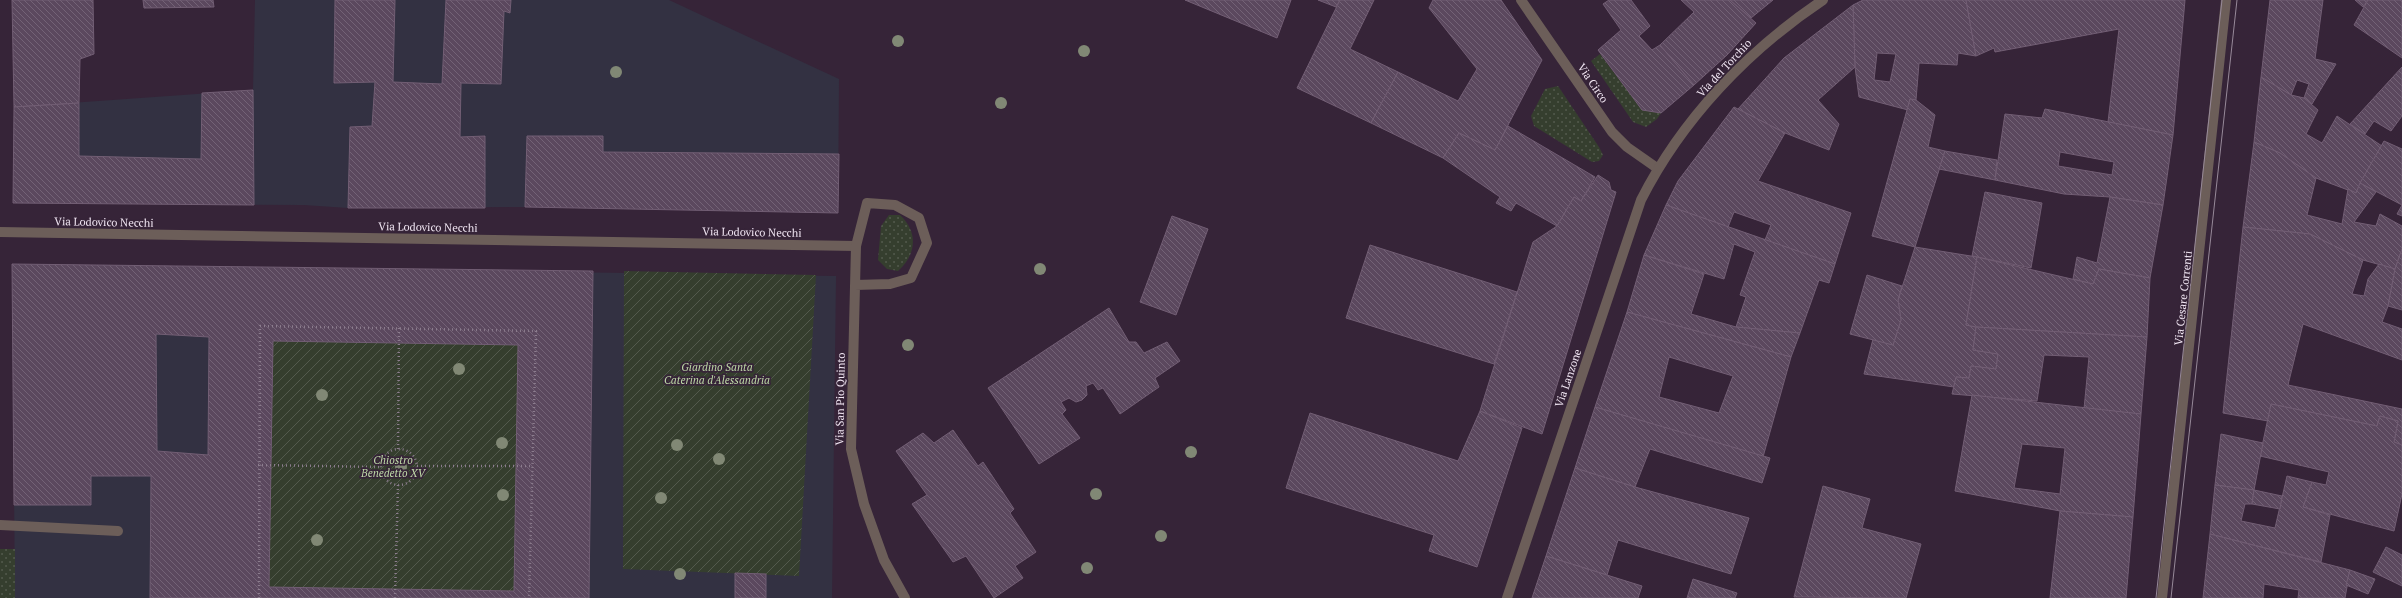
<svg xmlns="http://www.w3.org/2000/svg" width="2402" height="598" font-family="'PT Serif',serif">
  <defs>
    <pattern id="grass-dots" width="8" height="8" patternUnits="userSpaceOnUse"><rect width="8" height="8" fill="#353e2e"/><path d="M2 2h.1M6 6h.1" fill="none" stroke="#535a4d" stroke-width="1.8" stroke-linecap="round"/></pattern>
    <pattern id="garden-furrows" width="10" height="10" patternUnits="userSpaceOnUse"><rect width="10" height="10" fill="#353e2e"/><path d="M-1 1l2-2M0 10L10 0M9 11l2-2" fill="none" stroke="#535a4d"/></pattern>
    <pattern id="building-back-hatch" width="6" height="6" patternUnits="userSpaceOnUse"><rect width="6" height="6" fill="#5b485e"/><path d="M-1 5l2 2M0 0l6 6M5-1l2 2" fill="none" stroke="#736276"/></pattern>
  </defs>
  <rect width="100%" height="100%" fill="#362438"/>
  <g fill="#333142">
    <path d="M255 0H669L839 79 838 213 525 207 348 208 304 205 13 203 14 107 253 90Z"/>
    <path d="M12 264 836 276 832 598H15Z"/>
  </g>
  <g fill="url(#grass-dots)">
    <path d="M1600 54 1642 110 1661 113 1657 119 1646 127 1633 122 1591 61Z"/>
    <path d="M1558 86 1599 147 1603 155 1599 161 1592 162 1534 126 1531 116 1545 89Z"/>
    <path d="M889 215H900C918 232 917 254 898 271L887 269 878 260 881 226Z"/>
    <rect x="0" y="549" width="15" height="49"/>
  </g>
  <g fill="url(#garden-furrows)">
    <path d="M624 271 816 275 799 576 623 569Z"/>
    <path d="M273 341 518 345 514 591 269 587Z"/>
  </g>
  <g fill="url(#building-back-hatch)" stroke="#725e74" fill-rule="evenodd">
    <path d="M12 0H93L94 54 80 59 79 103 14 107Z"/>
    <path d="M143 0H213L214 7 144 8Z"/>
    <path d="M335 0H395L393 82 442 84 446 0H511L510 13 504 11 501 84 461 83 460 137 485 136V208H348L350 127 372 126 375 82 334 83Z"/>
    <path d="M1185 0H1291L1277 38Z"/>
    <path d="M1318 0H1340L1336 7Z"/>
    <path d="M1340 0H1374L1350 49 1398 72 1371 123 1297 88Z"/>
    <path d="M1433 0H1501L1542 60 1495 150 1459 133 1443 158 1371 123 1398 72 1458 101 1477 69 1429 8Z"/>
    <path d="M1609 0H1631L1650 26 1639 36 1652 50 1660 45 1694 85 1661 113 1642 110 1598 50 1621 30 1603 4Z"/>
    <path d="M1681 0H1730L1756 23 1727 55 1694 85 1660 45 1694 12Z"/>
    <path d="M1730 0H1773L1751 18Z"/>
    <path d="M1863 0H1966L1976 56 1958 53 1957 65 1919 63 1916 100 1910 99 1908 110 1859 97 1855 67 1853 5ZM1877 53 1896 54 1890 82 1874 80Z"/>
    <path d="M1966 0H2185L2173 135 2108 122 2119 29 1995 52 1994 48 1976 56Z"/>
    <path d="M2270 0H2323L2315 59 2336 64 2312 104 2304 98 2309 84 2297 80 2291 95 2261 77Z"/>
    <path d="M2355 0H2368L2363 7Z"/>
    <path d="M2368 0H2402V58L2354 25Z"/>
    <path d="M1853 5 1855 67 1818 100 1839 124 1829 150 1785 133 1738 109 1784 58Z"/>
    <path d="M2402 67V116L2391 131 2374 121 2365 134 2350 124Z"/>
    <path d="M2261 77 2291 95 2304 98 2318 110 2306 134 2322 143 2337 116 2382 146 2356 193 2316 178 2280 153 2254 142Z"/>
    <path d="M253 90 254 205 13 203 14 107 79 103V156L201 159 202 93Z"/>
    <path d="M1910 99 1916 100 1935 115 1928 147 1945 151 1915 247 1872 236Z"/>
    <path d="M1734 107 1785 133 1758 181 1851 213 1835 264 1765 240 1771 225 1734 212 1728 227 1666 205 1678 181Z"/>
    <path d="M2045 109 2173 135 2163 205 2110 197 2064 194 1995 180 2005 114 2042 118ZM2060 152 2114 162 2112 175 2058 166Z"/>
    <path d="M1508 126 1595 177 1581 201 1574 197 1557 226 1516 203 1511 211 1496 203 1500 197 1443 158 1459 133 1495 150Z"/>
    <path d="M527 136H603V152L839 154 838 213 525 207Z"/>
    <path d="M2384 141 2402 149V216L2397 214 2402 205 2360 183Z"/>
    <path d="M2254 142 2280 153 2316 178 2307 215 2342 224 2348 189 2356 193 2360 183 2376 192 2354 222 2376 226 2380 214 2402 226V249L2395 269 2363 260 2310 234 2243 227Z"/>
    <path d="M1945 151 1997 160 1995 180 1939 169Z"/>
    <path d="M1598 175 1609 182 1611 190 1616 192 1542 434 1480 411 1533 242 1557 226 1574 197 1581 201Z"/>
    <path d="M1985 192 2042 203 2031 268 1972 256Z"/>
    <path d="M2110 197 2163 205 2150 278 2099 269 2093 284 2073 279 2077 257 2097 263Z"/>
    <path d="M1666 205 1835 264 1829 283 1819 280 1800 333 1736 327 1746 297 1740 295 1755 252 1734 244 1724 279 1644 255Z"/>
    <path d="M1172 216 1208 229 1176 315 1140 302Z"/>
    <path d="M2243 227 2310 234 2363 260 2352 294 2364 296 2368 279 2379 264 2395 269 2388 306 2382 322 2402 329V360L2303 324 2288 385 2402 409V445L2394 442 2398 421 2380 416 2377 426 2271 404 2268 421 2223 413Z"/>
    <path d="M1370 245 1517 292 1494 364 1346 318Z"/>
    <path d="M1915 247 1977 257 1966 325 1976 327 1973 350 1998 354 1996 369 1971 366 1969 378 1956 377 1954 387 1864 374 1873 339 1893 345 1901 320 1898 300Z"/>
    <path d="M2402 249V310L2388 306 2395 269Z"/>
    <path d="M1644 255 1704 274 1691 314 1736 327 1800 333 1791 357 1627 312Z"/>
    <path d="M1977 257 2093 284 2099 269 2150 278 2147 337 1976 327 1966 325Z"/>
    <path d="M12 264 593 271 589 598H150L151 476H91V505H14ZM156 334 209 337 208 455 157 451ZM273 341 518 345 514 591 269 587Z"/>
    <path d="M1867 275 1902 286 1898 300 1901 320 1893 345 1850 334Z"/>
    <path d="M1109 308 1129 342H1136L1144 353 1167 342 1180 361 1155 378 1159 387 1120 414 1103 388 1098 390 1093 383 1086 386 1087 395 1082 400 1076 402 1069 398 1061 402 1066 410 1062 414 1080 438 1039 464 988 388Z"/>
    <path d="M1627 312 1791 357 1763 457 1595 407ZM1669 357 1733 376 1719 413 1659 397Z"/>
    <path d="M1976 327 2147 337 2141 414 2084 409 2089 357 2044 355 2037 401 1952 394 1956 377 1969 378 1971 366 1996 369 1998 354 1973 350Z"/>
    <path d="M1972 395 2141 414 2133 517 2060 511 1955 491ZM2022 444 2065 448 2060 494 2014 488Z"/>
    <path d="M2271 404 2377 426 2380 416 2398 421 2394 442 2402 445V494L2394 531 2303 507 2312 482 2326 485 2329 472 2260 456Z"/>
    <path d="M1595 407 1770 458 1762 483 1650 449 1635 487 1575 468Z"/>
    <path d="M1480 411 1522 428 1477 567 1429 551 1434 535 1286 488 1310 413 1458 461Z"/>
    <path d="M953 430 978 466 983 462 1014 509 1010 513 1036 552 1015 566 1023 578 994 598 966 556 953 562 912 504 927 495 896 451 923 433 934 443Z"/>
    <path d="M2221 434 2263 443 2254 490 2215 485Z"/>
    <path d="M1575 468 1635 487 1749 518 1731 574 1618 540 1607 575 1546 556Z"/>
    <path d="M2287 476 2312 482 2303 507 2330 515 2321 562 2210 534 2215 485 2254 490 2252 504H2245L2241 521 2275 528Z"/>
    <path d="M1823 486 1870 499 1862 528 1921 544 1906 598 1794 597Z"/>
    <path d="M2254 490 2282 496 2280 509 2252 504Z"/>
    <path d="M2060 511 2133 517 2126 598H2050Z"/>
    <path d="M2210 534 2350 570 2345 598H2298L2299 590 2264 584 2263 598H2203Z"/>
    <path d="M2386 547 2402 555V586L2373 572Z"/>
    <path d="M1546 556 1642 586 1638 598H1532Z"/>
    <path d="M2350 570 2375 579 2368 594 2346 585Z"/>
    <path d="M735 573 766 574V598H735Z"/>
    <path d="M1693 579 1737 593 1735 598H1687Z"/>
  </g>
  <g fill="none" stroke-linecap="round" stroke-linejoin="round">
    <g stroke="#8c7d8e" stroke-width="2.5" stroke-dasharray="1 3" stroke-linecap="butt">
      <path d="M398 449 399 327"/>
      <circle cx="399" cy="467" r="18"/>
      <path d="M258 465 381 467"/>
      <path d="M417 466H533"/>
      <path d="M259 598 260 326 536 331 529 598"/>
      <path d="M395 598 398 485"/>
    </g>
    <g stroke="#6c5e59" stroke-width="10">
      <path d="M1521 0 1612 132 1627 147 1657 168"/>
      <path d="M0 232 856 246"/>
      <path d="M855 285 890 284 911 278 927 243 919 218 895 205 867 203 856 246 851 449 864 504 884 560 905 598"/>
      <path d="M0 525 118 531"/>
      <path d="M1507 598 1641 200C1682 119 1748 50 1823 0"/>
      <path d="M2162 598 2226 0"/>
    </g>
    <g stroke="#978999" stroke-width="1">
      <path d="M2156 598 2222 0"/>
      <path d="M2171 598 2237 0"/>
    </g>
  </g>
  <g fill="#818875">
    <circle cx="898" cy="41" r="6"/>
    <circle cx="1084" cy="51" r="6"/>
    <circle cx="616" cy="72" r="6"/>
    <circle cx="1001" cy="103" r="6"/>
    <circle cx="1040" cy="269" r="6"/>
    <circle cx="908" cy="345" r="6"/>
    <circle cx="459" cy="369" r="6"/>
    <circle cx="322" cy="395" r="6"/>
    <circle cx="502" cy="443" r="6"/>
    <circle cx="677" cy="445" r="6"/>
    <circle cx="1191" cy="452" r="6"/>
    <circle cx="719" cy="459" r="6"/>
    <circle cx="401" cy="467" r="6"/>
    <circle cx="1096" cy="494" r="6"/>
    <circle cx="503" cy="495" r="6"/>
    <circle cx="661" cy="498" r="6"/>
    <circle cx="1161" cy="536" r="6"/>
    <circle cx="317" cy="540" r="6"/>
    <circle cx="1087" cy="568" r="6"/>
    <circle cx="680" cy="574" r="6"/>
  </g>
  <g text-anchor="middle" stroke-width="3.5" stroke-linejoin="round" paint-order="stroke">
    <g font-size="11" fill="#f0e5f2" stroke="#362438">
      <text transform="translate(1724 68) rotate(-47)" y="4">Via del Torchio</text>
      <text transform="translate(1593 83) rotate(56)" y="4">Via Circo</text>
      <text transform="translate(104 222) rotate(1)" y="4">Via Lodovico Necchi</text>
      <text transform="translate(428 227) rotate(1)" y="4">Via Lodovico Necchi</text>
      <text transform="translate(752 232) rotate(1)" y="4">Via Lodovico Necchi</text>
      <text transform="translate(2183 298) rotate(-84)" y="4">Via Cesare Correnti</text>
      <text transform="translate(1568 378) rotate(-71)" y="4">Via Lanzone</text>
      <text transform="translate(840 399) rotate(-89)" y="4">Via San Pio Quinto</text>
    </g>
    <g font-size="11" font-style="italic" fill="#bed9a7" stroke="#362438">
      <text x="717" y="371">Giardino Santa<tspan x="717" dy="13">Caterina d'Alessandria</tspan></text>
      <text x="393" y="464">Chiostro<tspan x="393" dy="13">Benedetto XV</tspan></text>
    </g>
  </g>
</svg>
